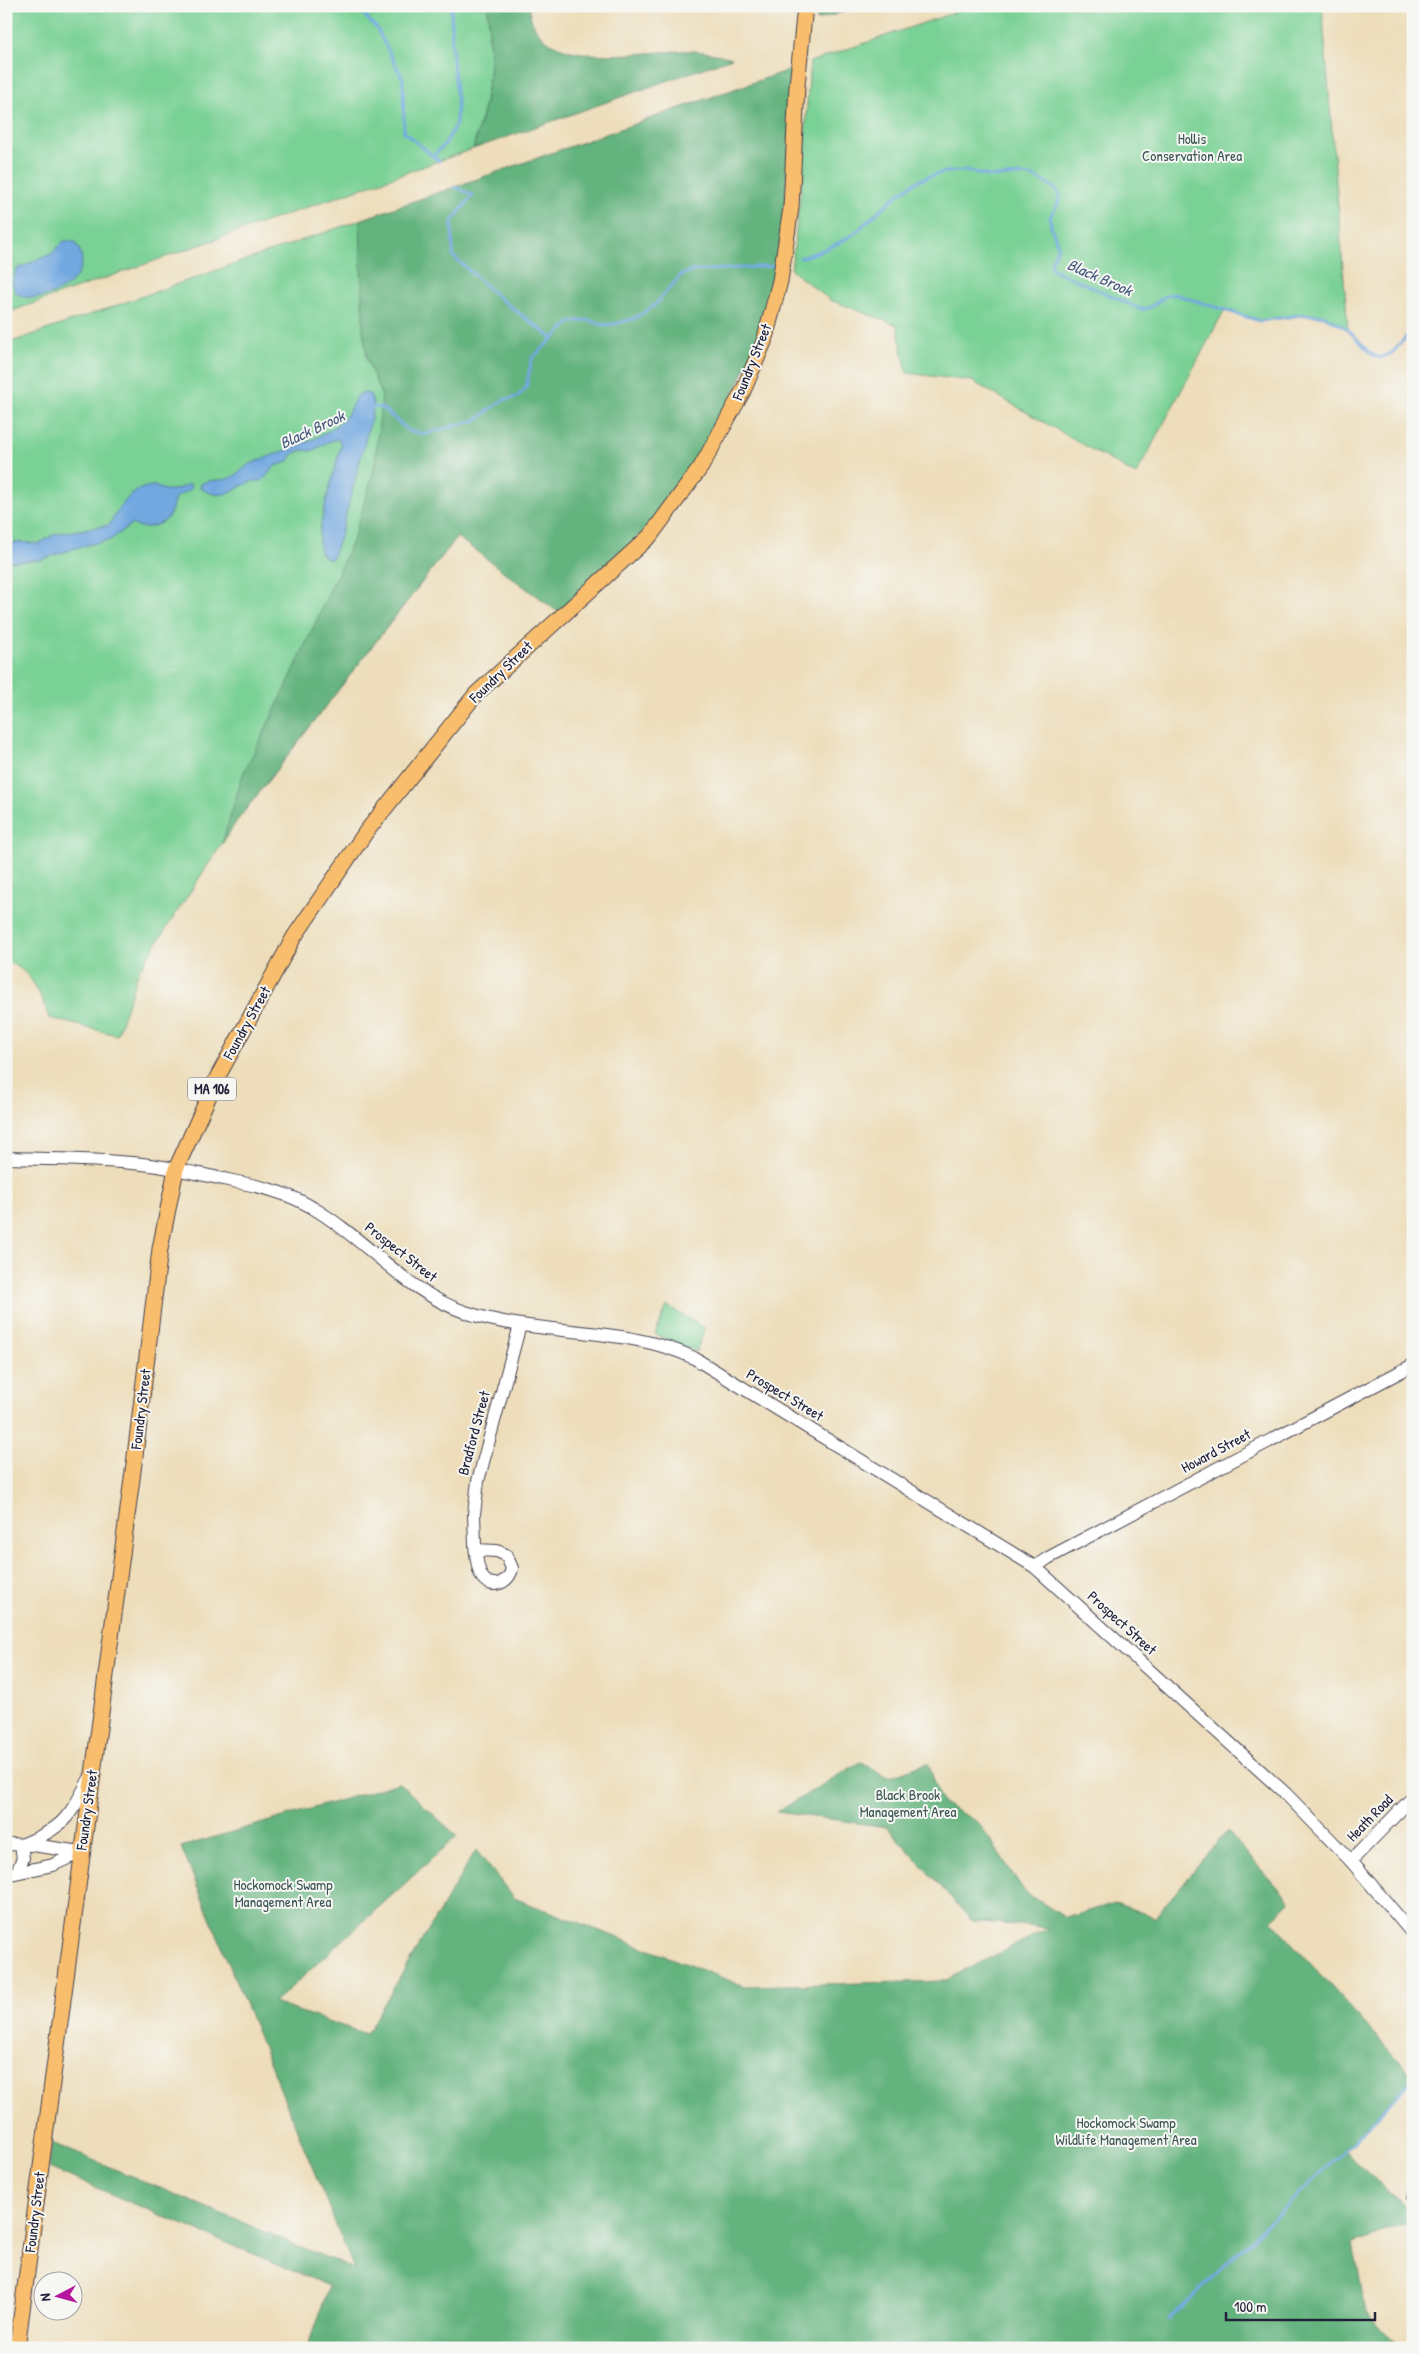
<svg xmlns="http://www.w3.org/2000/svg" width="1419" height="2354" font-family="'Patrick Hand',sans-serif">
  <rect width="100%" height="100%" fill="#f6f6f2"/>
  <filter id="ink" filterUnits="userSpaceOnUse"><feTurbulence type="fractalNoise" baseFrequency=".02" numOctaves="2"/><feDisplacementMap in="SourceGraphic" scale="10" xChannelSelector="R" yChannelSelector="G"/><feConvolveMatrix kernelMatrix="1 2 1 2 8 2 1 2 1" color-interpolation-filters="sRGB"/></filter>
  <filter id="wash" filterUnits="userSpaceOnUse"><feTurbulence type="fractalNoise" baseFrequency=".0096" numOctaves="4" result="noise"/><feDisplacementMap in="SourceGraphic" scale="20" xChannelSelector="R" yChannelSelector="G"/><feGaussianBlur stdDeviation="1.12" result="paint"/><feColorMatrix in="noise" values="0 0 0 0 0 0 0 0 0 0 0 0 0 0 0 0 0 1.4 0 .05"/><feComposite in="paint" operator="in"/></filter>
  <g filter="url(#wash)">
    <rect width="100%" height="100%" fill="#edddba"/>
    <g fill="#7ad195" stroke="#4e7a68">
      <path d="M6 6H292L297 10 316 6H488L490 65 485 104 473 149 6 313Z"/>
      <path d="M973 6H1322L1348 330C1319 304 1295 321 1262 320 1250 320 1237 312 1225 309L1136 475 972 381 907 373 897 325 830 300 791 270 801 190 810 62Z"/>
      <path d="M792 69 756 340 643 531 457 537 236 822 139 970 117 1035 49 1018C41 996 32 969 6 962V344Z"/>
      <path d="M667 1306 705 1328 696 1352 655 1334Z"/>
    </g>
    <g fill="#63b37e" stroke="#426a5c">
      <path d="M488 6H529C533 74 638 51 683 51 700 50 716 54 732 58L473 149 485 104 490 66Z"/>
      <path d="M817 6H862L817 20Z"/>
      <path d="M792 69C789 136 788 206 775 272 756 369 699 475 630 545 607 569 582 590 558 612L457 537 236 822 222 844 243 774 284 692 354 537 374 470 382 397 367 359 363 330 360 220Z"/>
      <path d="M860 1762 888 1777 928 1763 942 1803 978 1822 1025 1892 1066 1918 1115 1903 1155 1917 1227 1831 1290 1902 1271 1920 1413 2077 1344 2151 1413 2212V2221L1353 2243 1366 2313 1403 2348H307L329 2286 49 2168 52 2143 354 2269 181 1847 399 1783 457 1836 274 2003 366 2034 476 1850 514 1898 744 1986 944 1981 1049 1928 972 1921 887 1827 777 1812Z"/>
    </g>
    <g fill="#72a8e0" stroke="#4a658e">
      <path d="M64 241H74C104 278 39 310 16 293L12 282 17 269 51 254Z"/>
      <path d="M364 393 370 394 373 402 372 415 340 537 332 559H328C324 557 321 555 320 551 314 532 337 466 341 444L338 439 328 442 312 451 302 450 293 454 288 462 275 466 263 480C258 482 253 480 248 483 228 492 223 501 200 488L201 484C211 478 220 482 230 478 239 475 243 467 252 463 281 451 318 442 342 421 350 414 351 403 358 395Z"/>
      <path d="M190 484 191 489 176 497C172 503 173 510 169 516 162 526 142 531 132 524L110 540 79 547 40 560 6 562V545L20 542 38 544 55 534 109 525C120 507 131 486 155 486 169 494 177 489 190 484Z"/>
    </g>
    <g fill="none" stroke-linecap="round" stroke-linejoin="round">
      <g stroke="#72a8e0" stroke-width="3">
        <path d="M356 6 377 29 403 79 404 132 439 161"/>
        <path d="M433 156 445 144 456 124 457 102 452 51 451 6"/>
        <path d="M455 187 473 195 452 221 453 256 498 297 552 338"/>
        <path d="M800 258C818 252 836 246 852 235 858 231 863 225 869 220 900 193 919 170 964 171 973 171 980 175 989 176 1012 179 1021 169 1045 182 1069 195 1059 201 1050 217L1051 226 1058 246 1051 263 1052 269 1140 309C1155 311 1158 295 1174 294L1260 321 1299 315H1322L1346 328 1373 355 1380 358 1392 353 1413 329"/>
        <path d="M370 409 373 407 382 408 409 431 414 432 425 434 476 420 503 400 517 397 526 388 532 358 571 322 589 320 603 325 615 324 633 319 654 306 681 275 692 271 775 266"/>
        <path d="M1168 2320 1351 2144 1413 2078"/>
      </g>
    </g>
  </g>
  <g filter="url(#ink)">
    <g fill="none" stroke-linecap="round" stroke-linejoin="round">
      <defs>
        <g id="minor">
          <path d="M6 1158C51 1159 97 1159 142 1164 171 1167 199 1174 228 1180 258 1186 287 1192 313 1208 366 1239 406 1292 465 1312 538 1337 627 1325 694 1358L1035 1567 1286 1794 1351 1861 1413 1934"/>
          <path d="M476 1550 497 1551 506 1555 512 1568C510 1582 492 1591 482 1577 477 1569 476 1555 475 1545L474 1514 478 1481 520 1325"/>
          <path d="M1035 1567 1048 1558 1413 1365"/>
          <path d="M6 1844 32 1845 81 1852"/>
          <path d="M1351 1861 1413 1797"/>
          <path d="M17 1872 23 1858 21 1845C65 1828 70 1816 91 1776"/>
          <path d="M6 1875 53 1865 81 1852"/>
          <path d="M1413 2198V2199"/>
        </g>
        <path id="major" d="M17 2348 135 1456 160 1249 176 1169 217 1078 294 937 366 832 476 694 650 536 701 467 743 391 764 342 780 281 791 208 797 86 805 6"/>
      </defs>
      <use href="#minor" stroke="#403e4e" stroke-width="14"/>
      <use href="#major" stroke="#403e4e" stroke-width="17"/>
      <use href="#minor" stroke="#fff" stroke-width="12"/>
      <use href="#major" stroke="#f9be6d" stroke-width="15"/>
    </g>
  </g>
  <g text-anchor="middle" stroke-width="4" stroke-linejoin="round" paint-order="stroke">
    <rect fill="#f6f6f2" stroke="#626272" stroke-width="1" x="188" y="1077.5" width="48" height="23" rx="4"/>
    <g font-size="14" font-weight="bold" fill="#22223b">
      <text x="212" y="1094">MA 106</text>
    </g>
    <g font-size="15" fill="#3c5756" stroke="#f6f6f2">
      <text x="1192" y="144">Hollis<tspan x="1192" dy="17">Conservation Area</tspan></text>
      <text x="908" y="1800">Black Brook<tspan x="908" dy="17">Management Area</tspan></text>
      <text x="283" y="1890">Hockomock Swamp<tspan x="283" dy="17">Management Area</tspan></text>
      <text x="1126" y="2128">Hockomock Swamp<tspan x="1126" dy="17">Wildlife Management Area</tspan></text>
    </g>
    <g font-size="15" fill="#22223b" stroke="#f6f6f2">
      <text transform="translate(752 362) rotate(-68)" y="5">Foundry Street</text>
      <text transform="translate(501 672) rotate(-44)" y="5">Foundry Street</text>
      <text transform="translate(247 1023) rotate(-61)" y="5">Foundry Street</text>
      <text transform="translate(401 1252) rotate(38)" y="5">Prospect Street</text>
      <text transform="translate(785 1395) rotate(31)" y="5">Prospect Street</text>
      <text transform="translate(141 1409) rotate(-83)" y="5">Foundry Street</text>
      <text transform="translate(474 1433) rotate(-75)" y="5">Bradford Street</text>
      <text transform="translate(1216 1451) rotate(-28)" y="5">Howard Street</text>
      <text transform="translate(1122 1623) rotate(42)" y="5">Prospect Street</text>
      <text transform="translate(87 1810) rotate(-82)" y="5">Foundry Street</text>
      <text transform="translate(1370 1818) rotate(-46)" y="5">Heath Road</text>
      <text transform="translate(35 2212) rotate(-83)" y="5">Foundry Street</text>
    </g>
    <g font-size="16" font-style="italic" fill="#42587d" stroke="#f6f6f2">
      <text transform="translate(1100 277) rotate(24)" y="6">Black Brook</text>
      <text transform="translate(312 429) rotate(-25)" y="6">Black Brook</text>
    </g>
  </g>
  <rect width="1419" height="2354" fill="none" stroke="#f6f6f2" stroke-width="25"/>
  <g transform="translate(58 2296) rotate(264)"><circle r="24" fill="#f6f6f2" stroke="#a1a1a9"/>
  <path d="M0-4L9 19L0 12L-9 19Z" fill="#b5179e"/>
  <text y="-8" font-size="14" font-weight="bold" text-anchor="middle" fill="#22223b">N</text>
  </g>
  <path d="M1226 2312v8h149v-8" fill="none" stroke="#22223b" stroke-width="2.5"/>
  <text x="1234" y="2312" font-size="15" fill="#22223b" stroke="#f6f6f2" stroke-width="4" paint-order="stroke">100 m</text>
</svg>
